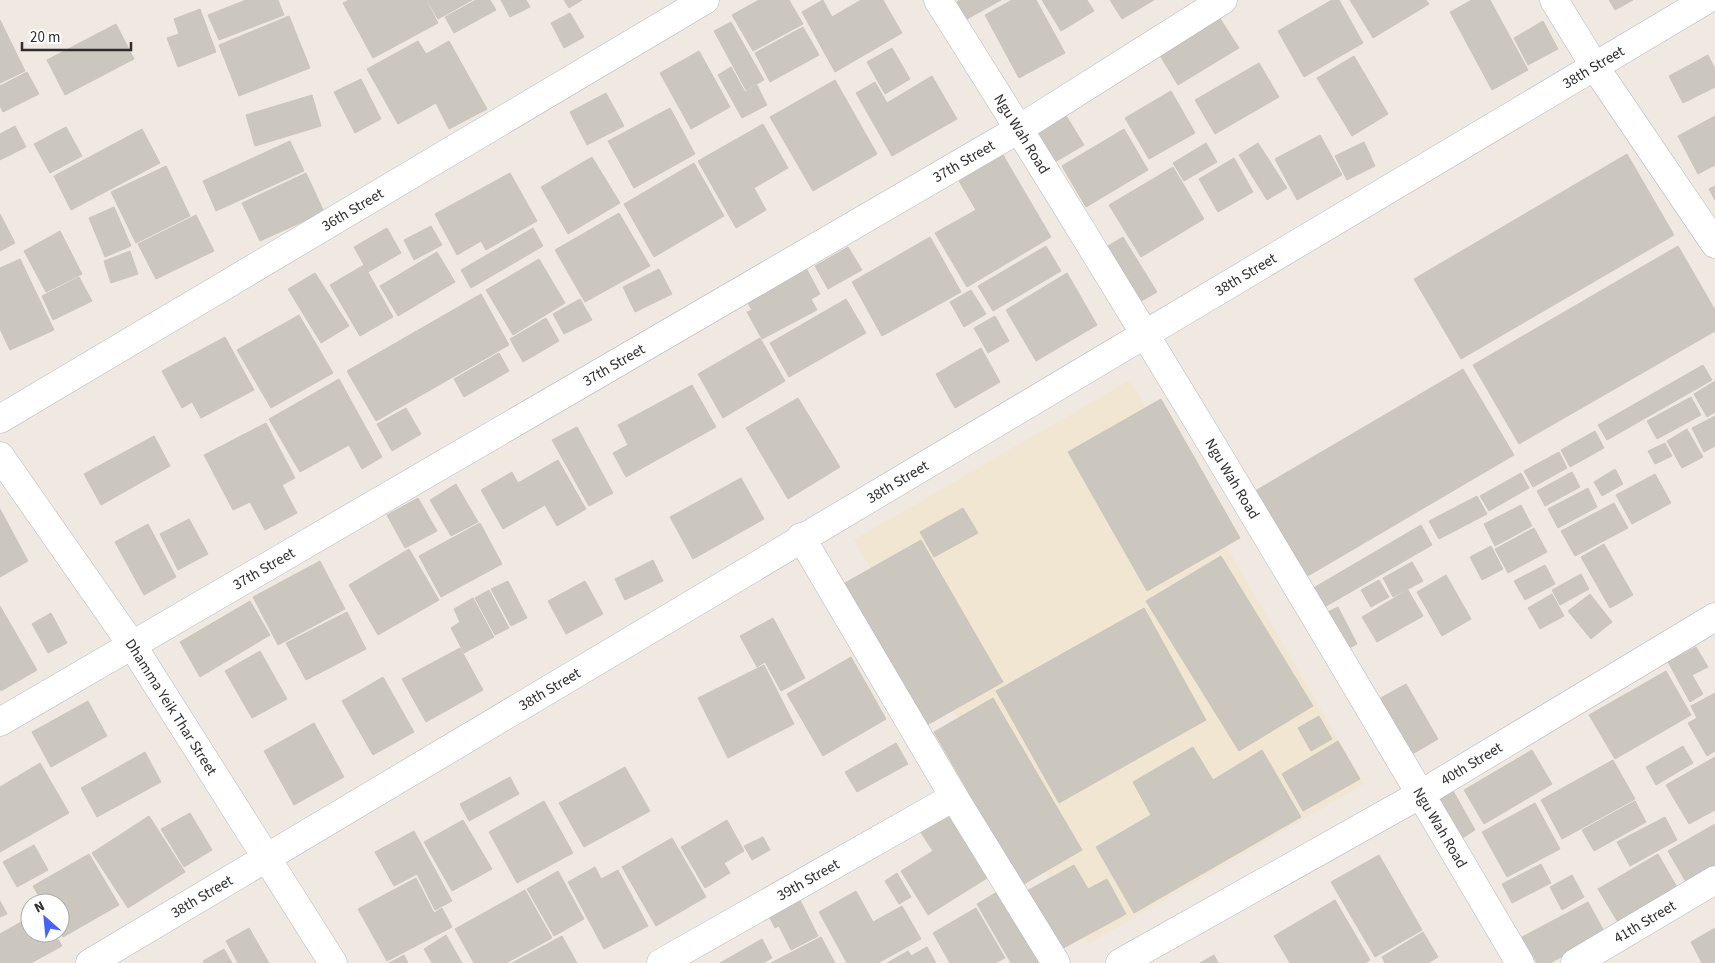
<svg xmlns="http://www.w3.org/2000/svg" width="1715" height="963" font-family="'Source Sans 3',sans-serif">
  <rect width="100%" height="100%" fill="#efe9e1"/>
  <path fill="#f0e6d1" d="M1130 380 1364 784 1088 944 854 540Z"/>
  <g fill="#cbc7bf" stroke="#cbc5ba">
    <path d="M246 0H278L284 15 219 40 208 15Z"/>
    <path d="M349 0H426L438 23 373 58 343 3Z"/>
    <path d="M427 0H472L438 19Z"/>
    <path d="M476 0H490L496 10 454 33 445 17Z"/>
    <path d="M501 0H526L530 7 510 17Z"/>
    <path d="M564 0H582L569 8Z"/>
    <path d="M759 0H789L803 24 753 51 732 15Z"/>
    <path d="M823 0 832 17 861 0H883L902 33 835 72 802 12Z"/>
    <path d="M960 0H1001L967 19 957 2Z"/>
    <path d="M1012 0H1036L1065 53 1019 78 985 15Z"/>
    <path d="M1042 0H1087L1094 11 1061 31Z"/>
    <path d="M1110 0H1154L1122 19Z"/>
    <path d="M1332 0H1339L1363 43 1304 77 1278 31Z"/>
    <path d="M1350 0H1426L1429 4 1373 38Z"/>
    <path d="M1472 0H1490L1528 70 1492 90 1450 12Z"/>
    <path d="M1609 0H1633L1615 10Z"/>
    <path d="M200 9 216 52 178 67 167 38 179 34 174 19Z"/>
    <path d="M570 13 584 37 564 48 551 23Z"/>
    <path d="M289 16 310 68 239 96 219 45Z"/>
    <path d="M1219 17 1239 48 1178 85 1159 54Z"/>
    <path d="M0 20 25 71 0 83Z"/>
    <path d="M1543 21 1558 49 1528 65 1514 38Z"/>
    <path d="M731 22 764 80 746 90 714 31Z"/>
    <path d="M116 24 134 59 65 95 47 60Z"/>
    <path d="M803 27 819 55 770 82 755 53Z"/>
    <path d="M418 41 426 54 449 41 487 109 449 129 436 103 398 124 367 69Z"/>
    <path d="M892 48 910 79 885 94 867 62Z"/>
    <path d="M699 51 730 107 691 129 660 73Z"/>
    <path d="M1708 55 1715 69V87L1683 103 1669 76Z"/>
    <path d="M1354 56 1388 114 1352 136 1317 78Z"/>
    <path d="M1259 63 1279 97 1215 134 1195 100Z"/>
    <path d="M731 67 745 92 757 85 767 105 742 118 718 75Z"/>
    <path d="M27 72 39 94 3 112 0 106V86Z"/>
    <path d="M932 76 957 119 892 156 856 93 875 82 887 103Z"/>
    <path d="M361 79 381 119 355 133 334 92Z"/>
    <path d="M835 80 877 154 813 191 770 117Z"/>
    <path d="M1171 91 1195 133 1149 159 1125 118Z"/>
    <path d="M606 93 624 126 587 145 570 112Z"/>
    <path d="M312 95 321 126 255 146 246 115Z"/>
    <path d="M670 108 695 154 634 188 608 141Z"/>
    <path d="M1065 114 1084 145 1048 166 1030 134Z"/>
    <path d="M1715 116V165L1698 174 1678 136Z"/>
    <path d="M763 124 788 168 754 188 766 210 736 228 698 161Z"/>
    <path d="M15 126 26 147 0 160V134Z"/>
    <path d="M66 127 82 156 50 173 34 144Z"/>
    <path d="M142 129 160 163 71 210 54 176Z"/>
    <path d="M1124 129 1148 170 1086 207 1062 166Z"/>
    <path d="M1320 135 1342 175 1297 200 1275 159Z"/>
    <path d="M290 141 304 171 216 211 203 181Z"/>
    <path d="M1364 142 1375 166 1347 180 1335 156Z"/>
    <path d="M1206 143 1217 162 1184 181 1173 163Z"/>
    <path d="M1258 143 1287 188 1267 200 1239 155Z"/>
    <path d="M1627 154 1674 235 1461 359 1414 279Z"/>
    <path d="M1003 155 1051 237 967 287 935 233 976 210 959 181Z"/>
    <path d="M592 157 620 203 568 234 541 187Z"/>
    <path d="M1234 158 1253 192 1218 212 1199 179Z"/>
    <path d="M694 163 724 216 654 257 624 204Z"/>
    <path d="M166 166 190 216 136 243 111 192Z"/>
    <path d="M1173 167 1204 219 1141 257 1109 205Z"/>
    <path d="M306 173 324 212 260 241 242 203Z"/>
    <path d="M510 173 537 221 486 250 481 241 457 255 435 214Z"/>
    <path d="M1715 186V200L1709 189Z"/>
    <path d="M114 207 131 246 105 257 89 218Z"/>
    <path d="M619 213 650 266 585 302 555 250Z"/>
    <path d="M0 214 15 243 0 251Z"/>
    <path d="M196 215 214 251 156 279 138 244Z"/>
    <path d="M431 226 442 245 414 260 404 240Z"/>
    <path d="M387 228 401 253 368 272 354 247Z"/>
    <path d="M533 228 543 246 471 288 461 270Z"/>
    <path d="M60 231 82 274 46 292 24 251Z"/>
    <path d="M930 237 961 292 882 336 852 282Z"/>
    <path d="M1123 237 1157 292 1131 307 1098 252Z"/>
    <path d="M1046 246 1061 271 993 311 978 286Z"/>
    <path d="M1678 246 1715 310V331L1519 444 1473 365Z"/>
    <path d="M848 247 862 270 828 289 815 266Z"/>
    <path d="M130 251 138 274 111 283 104 261Z"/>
    <path d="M437 252 455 282 398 316 380 286Z"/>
    <path d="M20 259 54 330 10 350 0 329V268Z"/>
    <path d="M539 259 565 303 513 335 486 290Z"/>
    <path d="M364 265 393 317 360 336 330 285Z"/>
    <path d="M806 268 820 294 811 299 817 310 762 339 747 312 752 310 746 300Z"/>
    <path d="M659 269 672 294 635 312 623 287Z"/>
    <path d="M315 273 349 326 321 343 288 289Z"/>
    <path d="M1067 273 1097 325 1036 361 1006 310Z"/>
    <path d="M79 277 92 301 53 320 42 296Z"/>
    <path d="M971 290 986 314 964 327 950 302Z"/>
    <path d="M481 294 509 345 376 421 347 371Z"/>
    <path d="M580 299 592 320 564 334 553 314Z"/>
    <path d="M846 299 866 333 789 377 770 343Z"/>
    <path d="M299 315 333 373 271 408 237 350Z"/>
    <path d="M995 316 1009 341 988 353 974 328Z"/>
    <path d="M546 318 559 341 523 362 510 339Z"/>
    <path d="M225 337 254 390 201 418 192 402 182 408 162 371Z"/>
    <path d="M760 338 785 381 723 418 698 374Z"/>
    <path d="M981 348 1000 382 955 408 936 374Z"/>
    <path d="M499 353 509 371 464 397 454 379Z"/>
    <path d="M1703 365 1712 380 1607 440 1598 425Z"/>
    <path d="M1463 369 1514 455 1306 577 1255 491Z"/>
    <path d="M339 379 382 457 362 469 349 445 300 472 269 419Z"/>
    <path d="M1715 381V412L1707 417 1694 394Z"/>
    <path d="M692 385 716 427 626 477 613 453 628 445 618 425Z"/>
    <path d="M1691 397 1701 415 1657 439 1647 421Z"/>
    <path d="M798 398 840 467 788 499 746 428Z"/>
    <path d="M1161 399 1240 538 1147 591 1068 452Z"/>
    <path d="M406 408 421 434 392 451 377 424Z"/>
    <path d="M1715 416V446L1704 452 1692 428Z"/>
    <path d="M266 423 295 478 282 485 297 513 265 530 250 502 233 510 204 455Z"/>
    <path d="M577 427 613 493 589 506 552 440Z"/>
    <path d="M1687 429 1703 457 1682 468 1667 441Z"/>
    <path d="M1595 431 1604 448 1570 467 1561 450Z"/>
    <path d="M154 436 170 466 101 505 84 474Z"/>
    <path d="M1665 443 1672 456 1655 464 1648 451Z"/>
    <path d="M1559 452 1567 468 1533 487 1524 471Z"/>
    <path d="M558 460 586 509 557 526 545 505 503 529 481 490 512 472 518 483Z"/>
    <path d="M1615 469 1623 484 1602 496 1594 482Z"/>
    <path d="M1572 472 1580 487 1545 506 1537 491Z"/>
    <path d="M1521 473 1529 488 1489 511 1480 496Z"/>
    <path d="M1655 474 1671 503 1632 524 1616 495Z"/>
    <path d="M741 478 764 519 693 559 670 517Z"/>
    <path d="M456 484 478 522 451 536 430 500Z"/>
    <path d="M1588 488 1597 507 1558 528 1548 509Z"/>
    <path d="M1477 496 1487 514 1439 539 1429 521Z"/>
    <path d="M418 498 437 531 405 548 387 515Z"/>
    <path d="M1614 503 1628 528 1575 556 1561 531Z"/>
    <path d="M1521 505 1532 526 1495 546 1484 524Z"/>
    <path d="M963 508 978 533 934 557 920 532Z"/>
    <path d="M0 509 28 561 0 577Z"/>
    <path d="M189 519 208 554 178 570 160 534Z"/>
    <path d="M480 523 502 564 441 597 419 556Z"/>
    <path d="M148 524 176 577 144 595 115 542Z"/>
    <path d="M1421 525 1432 545 1321 609 1310 590Z"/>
    <path d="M1534 528 1547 552 1508 573 1495 549Z"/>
    <path d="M921 540 1003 682 927 725 845 583Z"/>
    <path d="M1604 544 1633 595 1610 608 1581 557Z"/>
    <path d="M1491 546 1503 569 1482 580 1470 557Z"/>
    <path d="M409 549 439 600 378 635 349 585Z"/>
    <path d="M1221 556 1313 706 1239 751 1146 601Z"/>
    <path d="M653 560 663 581 625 600 615 579Z"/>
    <path d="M320 561 345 609 278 645 253 597Z"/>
    <path d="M1412 562 1423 581 1393 597 1383 578Z"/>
    <path d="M1545 565 1555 584 1525 600 1514 581Z"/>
    <path d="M1581 574 1589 589 1560 605 1552 590Z"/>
    <path d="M1446 575 1471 619 1442 636 1417 592Z"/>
    <path d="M1379 580 1389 597 1371 607 1361 590Z"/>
    <path d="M508 581 527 618 511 626 491 589Z"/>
    <path d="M585 581 603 614 566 634 548 601Z"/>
    <path d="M489 590 509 628 495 635 475 598Z"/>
    <path d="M1408 590 1423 616 1377 642 1362 617Z"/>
    <path d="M1552 594 1564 616 1540 629 1528 608Z"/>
    <path d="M1590 594 1612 622 1591 639 1568 611Z"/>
    <path d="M473 598 494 637 464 653 451 628 460 622 454 609Z"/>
    <path d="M250 601 270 635 200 677 180 642Z"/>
    <path d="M0 606 37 670 1 691 0 689Z"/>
    <path d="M1338 607 1357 644 1339 653 1320 616Z"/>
    <path d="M1144 608 1206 720 1059 803 996 691Z"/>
    <path d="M347 612 366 649 306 680 286 643Z"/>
    <path d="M51 613 67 643 48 653 32 624Z"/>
    <path d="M773 618 805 678 781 691 765 662 757 667 740 636Z"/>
    <path d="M1696 647 1708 667 1692 675 1703 694 1690 702 1668 662Z"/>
    <path d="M460 648 483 690 426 722 402 679Z"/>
    <path d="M260 651 287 699 252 718 225 671Z"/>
    <path d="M851 657 886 719 823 756 787 694Z"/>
    <path d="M764 665 794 724 728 758 698 698Z"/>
    <path d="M1666 671 1691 715 1615 759 1589 715Z"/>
    <path d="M383 677 414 732 373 755 342 701Z"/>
    <path d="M1406 684 1438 739 1409 756 1377 700Z"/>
    <path d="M1715 693V751L1707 756 1688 723 1697 718 1691 706Z"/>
    <path d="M993 698 1082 850 1022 885 934 732Z"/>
    <path d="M88 701 107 736 51 767 32 732Z"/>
    <path d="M1319 716 1332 739 1311 751 1298 728Z"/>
    <path d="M314 723 344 777 294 805 264 751Z"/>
    <path d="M1338 741 1360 779 1303 811 1282 774Z"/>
    <path d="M896 743 908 764 857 792 845 772Z"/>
    <path d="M1683 746 1693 763 1656 785 1646 767Z"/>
    <path d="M1193 747 1213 780 1262 750 1301 817 1134 913 1096 847 1151 815 1133 782Z"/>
    <path d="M1532 750 1552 784 1484 824 1464 790Z"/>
    <path d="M145 752 161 782 97 817 81 788Z"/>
    <path d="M1715 757V810L1689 824 1666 785Z"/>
    <path d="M1613 760 1635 799 1562 839 1541 800Z"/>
    <path d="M40 763 69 813 0 852V787Z"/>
    <path d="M625 767 650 811 584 847 559 803Z"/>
    <path d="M510 777 519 794 469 821 460 804Z"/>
    <path d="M1452 789 1475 830 1456 842 1433 801Z"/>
    <path d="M544 801 573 853 517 883 489 832Z"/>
    <path d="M1635 801 1646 822 1594 851 1582 830Z"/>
    <path d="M1535 803 1560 849 1507 877 1482 832Z"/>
    <path d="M945 811 987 878 928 915 901 871 933 851 918 828Z"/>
    <path d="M190 813 212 850 184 867 161 829Z"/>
    <path d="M149 816 185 872 128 908 92 853Z"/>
    <path d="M1665 817 1677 840 1630 866 1617 842Z"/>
    <path d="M463 820 492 869 452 891 424 842Z"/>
    <path d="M727 820 744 851 724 863 730 873 705 888 681 847Z"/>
    <path d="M1715 824V865L1686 882 1668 851Z"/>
    <path d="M414 831 452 901 435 910 417 874 394 886 375 852Z"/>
    <path d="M763 837 770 850 752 860 744 846Z"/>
    <path d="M672 838 706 897 656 926 622 867Z"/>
    <path d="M34 845 48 870 17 887 3 862Z"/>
    <path d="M89 854 119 905 63 937 60 931V903H43L33 886Z"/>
    <path d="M1658 854 1678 889 1619 924 1598 889Z"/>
    <path d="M1379 855 1422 930 1375 957 1331 882Z"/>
    <path d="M1541 864 1551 883 1512 903 1502 884Z"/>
    <path d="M1074 865 1088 889 1107 879 1126 914 1056 952 1023 893Z"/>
    <path d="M595 867 601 879 618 870 648 926 604 949 568 882Z"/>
    <path d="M558 871 584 919 554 936 527 889Z"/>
    <path d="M897 873 911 897 899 904 885 881Z"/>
    <path d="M1572 875 1584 897 1562 910 1550 887Z"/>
    <path d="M416 878 434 913 442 908 452 927 387 961 358 909Z"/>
    <path d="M1007 886 1052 963H1011L977 904Z"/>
    <path d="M525 890 552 938 506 963H474L455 929Z"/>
    <path d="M856 891 873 922 902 906 921 939 878 963H847L819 912Z"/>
    <path d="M798 896 818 936 791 950 779 926 775 928 767 912Z"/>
    <path d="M1335 900 1370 960 1365 963H1290L1274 936Z"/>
    <path d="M0 901 7 914 0 917Z"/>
    <path d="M1588 902 1605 933 1550 963H1537L1522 937Z"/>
    <path d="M976 908 1005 958 995 963H950L933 933Z"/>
    <path d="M30 917V933H54L62 946 31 963H0V934Z"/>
    <path d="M249 928 269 963H238L226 941Z"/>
    <path d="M1715 928V963H1702L1691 942Z"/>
    <path d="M1423 932 1438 957 1428 963H1385L1382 957Z"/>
    <path d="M446 935 462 963H432L424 949Z"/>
    <path d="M562 936 577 963H512Z"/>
    <path d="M821 937 835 963H771Z"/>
    <path d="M762 939 772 958 763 963H720Z"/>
    <path d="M927 947 936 963H887L908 951 911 956Z"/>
    <path d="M224 949 232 963H204L203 961Z"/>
    <path d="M404 955 408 963H389Z"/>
    <path d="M1214 955 1218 963H1200Z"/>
  </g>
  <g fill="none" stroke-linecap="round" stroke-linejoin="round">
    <defs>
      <g id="minor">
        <path id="s1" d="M938 0C1138 317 1330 640 1520 963"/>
        <path d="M1554 0 1595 67 1715 244"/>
        <path id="s2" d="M0 419 705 0"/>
        <path d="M801 537 954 797 1056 963"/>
        <path id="s3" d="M0 722 1019 129 1223 0"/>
        <path id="s4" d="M90 963 1706 0"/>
        <path id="s5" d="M661 963 954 797"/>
        <path id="s6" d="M1120 963 1421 794 1715 617"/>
        <path id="s7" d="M1575 963 1715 880"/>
      </g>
      <g id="secondary">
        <path id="s8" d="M0 456 132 645 333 963"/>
      </g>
    </defs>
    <use href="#minor" stroke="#b4b7c1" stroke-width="29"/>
    <use href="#secondary" stroke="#b4b7c1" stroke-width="29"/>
    <use href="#minor" stroke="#fff" stroke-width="28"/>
    <use href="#secondary" stroke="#fff" stroke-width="28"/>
  </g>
  <g text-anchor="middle" stroke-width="4" stroke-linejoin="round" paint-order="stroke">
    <g font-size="15" fill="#2e2e2e" stroke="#fff">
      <text dy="5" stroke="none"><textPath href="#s4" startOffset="1750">38th Street</textPath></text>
      <text dy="5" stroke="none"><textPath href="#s1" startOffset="158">Ngu Wah Road</textPath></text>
      <text dy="5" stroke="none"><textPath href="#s3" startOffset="1115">37th Street</textPath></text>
      <text dy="5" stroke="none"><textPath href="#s2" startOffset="410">36th Street</textPath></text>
      <text dy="5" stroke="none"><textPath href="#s4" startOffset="1345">38th Street</textPath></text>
      <text dy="5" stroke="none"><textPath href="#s3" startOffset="710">37th Street</textPath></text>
      <text dy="5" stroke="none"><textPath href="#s4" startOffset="940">38th Street</textPath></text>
      <text dy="5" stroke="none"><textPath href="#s1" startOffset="562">Ngu Wah Road</textPath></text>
      <text dy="5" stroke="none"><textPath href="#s3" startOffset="305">37th Street</textPath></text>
      <text dy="5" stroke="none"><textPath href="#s4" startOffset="535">38th Street</textPath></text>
      <text dy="5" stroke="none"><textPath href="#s8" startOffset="304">Dhamma Yeik Thar Street</textPath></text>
      <text dy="5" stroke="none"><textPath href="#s6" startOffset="404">40th Street</textPath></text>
      <text dy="5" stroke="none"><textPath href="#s1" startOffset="968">Ngu Wah Road</textPath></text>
      <text dy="5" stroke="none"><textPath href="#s5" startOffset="169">39th Street</textPath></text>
      <text dy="5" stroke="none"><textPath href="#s4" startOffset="130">38th Street</textPath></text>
      <text dy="5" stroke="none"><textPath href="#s7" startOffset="81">41th Street</textPath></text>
    </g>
  </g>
  <g transform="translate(45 918) rotate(333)"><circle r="24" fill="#ffffff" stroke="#ababab"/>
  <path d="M0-4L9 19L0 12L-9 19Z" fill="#4264fb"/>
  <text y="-8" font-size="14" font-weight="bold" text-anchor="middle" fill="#2e2e2e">N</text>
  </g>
  <path d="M22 42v8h109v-8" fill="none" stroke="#2e2e2e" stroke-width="2.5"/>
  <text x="30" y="42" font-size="15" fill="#2e2e2e" stroke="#ffffff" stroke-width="4" paint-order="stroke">20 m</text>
</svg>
